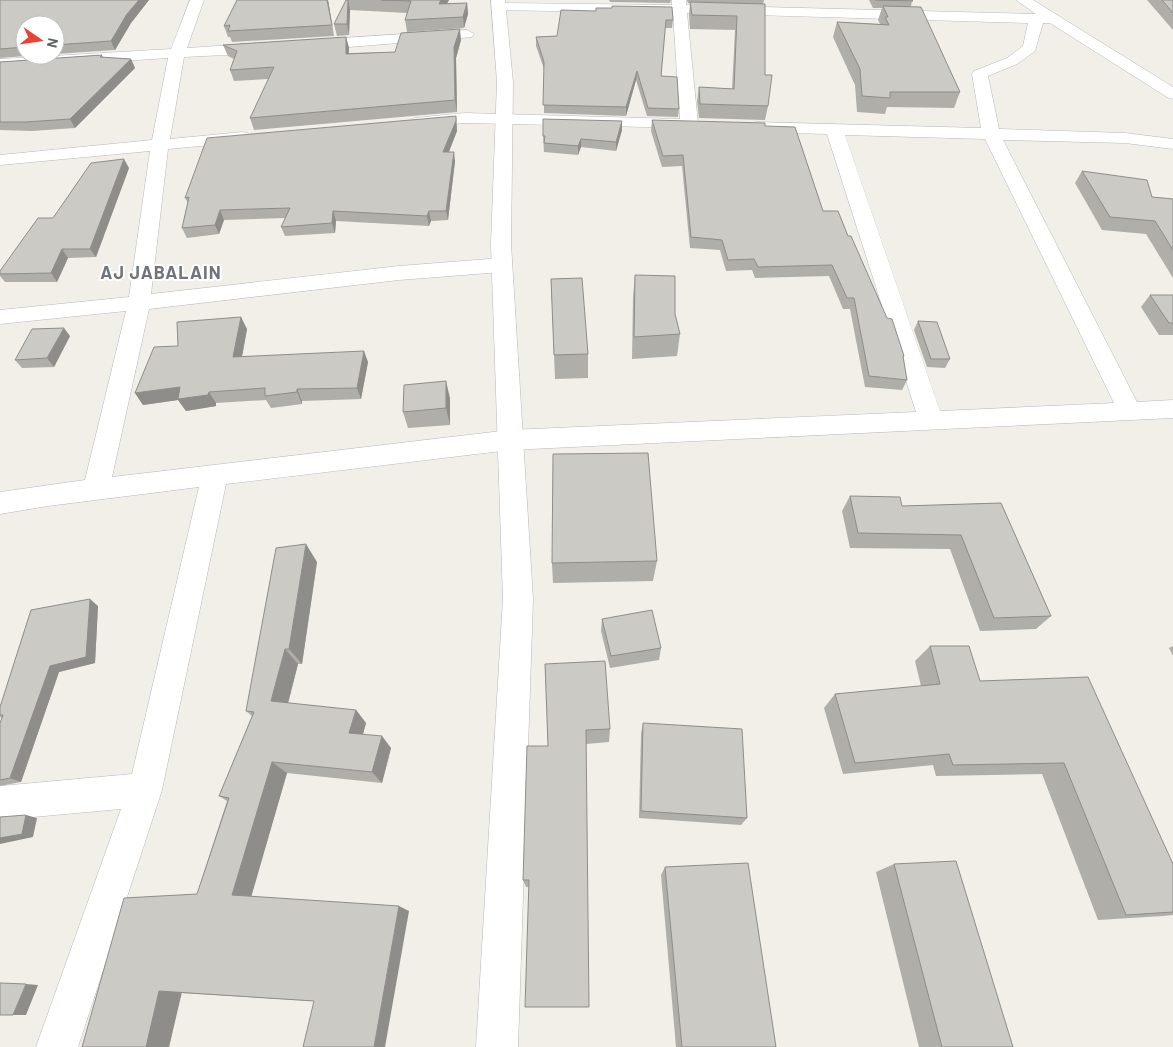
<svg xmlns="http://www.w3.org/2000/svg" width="1173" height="1047" font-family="Barlow,sans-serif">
  <rect width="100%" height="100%" fill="#f1efe8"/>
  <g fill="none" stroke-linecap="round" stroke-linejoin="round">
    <defs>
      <g id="minor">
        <path d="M190 0H204L187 48 264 43 272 48 264 53 184 57 170 139 242 132 248 133 251 137 248 141 242 142 168 149 151 294 399 266 502 258 509 260 512 265 509 270 502 272 399 280 149 309 112 477 510 430 916 412 827 134 757 132 751 131 748 127 751 123 757 122 981 128 972 74 974 71 1007 58 1023 46 1028 23 687 13 698 124 695 128 465 123 420 127 414 126 411 122 414 118 465 113 680 119 673 13 494 10 492 7 494 4 499 3 672 5V0H686V5L1036 14 1016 0H1033L1173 87V99L1167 97 1050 23H1043L1035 51 1017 64 988 76 999 129 1125 133 1173 139V149L1125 143 1003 140 1137 402 1173 400V418L510 450 226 484 162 790 78 1047H36L121 809 0 820V786L132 774 199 487 48 506 0 514V492L85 480 126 311 0 324V310L129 297 150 151 0 165V155L152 140 168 58 0 69V59L171 49ZM845 135 985 139 1114 403 940 411Z"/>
        <path d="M467 30 474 34 472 37 312 50 304 45 312 40Z"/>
      </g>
      <path id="tertiary" d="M491 0H505L513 82 511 244 533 599 518 1047H476L503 599 491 244 497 82Z"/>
    </defs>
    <use href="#minor" stroke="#b5b8bc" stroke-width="1"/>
    <use href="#tertiary" stroke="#b5b8bc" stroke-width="1"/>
    <use href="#minor" fill="#fff" fill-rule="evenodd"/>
    <use href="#tertiary" fill="#fff" fill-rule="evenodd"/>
  </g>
  <g fill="#afaea9">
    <path d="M0 0H149L131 23 115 50 55 54V25H25V55H38L0 58Z"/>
    <path d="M328 0 334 36 232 42 230 37H228L224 26Z"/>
    <path d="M346 0H449L447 3H467L468 14 464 28 407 32 405 20 408 13 350 10 349 35 337 36 334 24Z"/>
    <path d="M609 0H671L670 3 610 2Z"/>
    <path d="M687 0H764L763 4 765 75 768 106 765 120 699 118 697 101 699 87 732 89 735 30 690 29 689 15 690 3H688Z"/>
    <path d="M869 0H912L911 7 960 92 954 108 887 107 885 114 857 112 855 85 833 37 837 22 880 24 878 20 882 8H873Z"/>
    <path d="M1147 0H1173V30Z"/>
    <path d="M596 11 673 20 672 28H665L661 76 679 109 678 117 647 116 636 80 626 116 544 113V69L536 46V37L557 36Z"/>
    <path d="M346 37 349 48V53L395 52 461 40 456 58 457 112 254 130 250 118 269 79 234 81 230 70 234 59 228 56 223 45Z"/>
    <path d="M102 55 103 57 131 59 135 68 75 128 32 131 0 130V62Z"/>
    <path d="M456 116 457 131 449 152 455 161 448 220 431 221 429 226 336 221 335 233 285 236 281 227 286 218 224 220 219 234 187 238 182 228 188 203 185 198Z"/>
    <path d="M652 120 765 126 823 211 848 236 904 356 903 358 907 380 902 390 865 387 850 309H843L829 276 755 278 752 270 726 271 720 250 690 248 682 166 662 167 651 131Z"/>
    <path d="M622 121V130L616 151 581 147 578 155 544 152 543 136Z"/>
    <path d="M129 168 96 257 68 258 57 282H5L0 276V271L53 218Z"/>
    <path d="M1082 171 1152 197 1173 199V278L1146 234 1102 230 1075 183Z"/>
    <path d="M635 275 675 314 680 334 677 356 632 359 633 297Z"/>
    <path d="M551 279 588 354V378L555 379Z"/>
    <path d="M1150 295H1173V335H1159L1141 307Z"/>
    <path d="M918 321 950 359 945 368 927 367 914 330Z"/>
    <path d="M247 329 242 356 368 362 361 399 302 401V404L271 408 266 400 216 403V406L186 411 178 400 143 405 135 393 178 346Z"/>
    <path d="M70 336 54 367 22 368 15 360Z"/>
    <path d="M450 398V425L408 428 403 412Z"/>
    <path d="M850 496 902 506 1001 503 1051 616 1036 629 980 631 950 549 850 548 842 511Z"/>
    <path d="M657 561 653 581 553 583 552 563Z"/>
    <path d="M317 562 302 664H298L288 703 356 710 366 723 363 734 391 748 382 783 287 773 251 896 409 911 314 1001 181 993 169 1047H82L197 894 227 801 219 796 252 716 246 711Z"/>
    <path d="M98 606 95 663 59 672 21 782 0 786V723L2 718 0 717V707Z"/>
    <path d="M602 619 661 648 659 660 610 668 601 631Z"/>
    <path d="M930 646 980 681 1173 864V915L1163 916 1098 920 1042 774 936 776 933 765 843 774 824 708 835 694 921 686 915 661Z"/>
    <path d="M1173 646V656L1169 648Z"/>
    <path d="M545 664 610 729 609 742 586 744 529 887H526L523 880 548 746Z"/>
    <path d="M643 723 747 818 741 825 639 818 641 734Z"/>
    <path d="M894 864 1013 1047H919L876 872Z"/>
    <path d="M665 867 776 1047H676L661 875Z"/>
  </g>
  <g fill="#8f8d8a">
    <path d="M139 0H149L131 23 115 50 111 41 127 14Z"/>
    <path d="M327 0H328L334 36 332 25Z"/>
    <path d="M348 0 350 10 349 35 347 24Z"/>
    <path d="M441 0H449L441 15 439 4Z"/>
    <path d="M467 3 468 14 464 28 463 17Z"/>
    <path d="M460 29 461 40 456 58 457 112 455 100 454 47Z"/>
    <path d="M346 37 349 48 348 65 346 54Z"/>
    <path d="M131 59 135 68 75 128 70 119Z"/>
    <path d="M637 71 636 80 626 116V107Z"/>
    <path d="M456 116 457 131 445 161 443 152Z"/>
    <path d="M622 121V130L616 151V142Z"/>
    <path d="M581 139V147L578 155V146Z"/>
    <path d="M454 152 455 161 448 220 446 211Z"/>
    <path d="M124 159 129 168 96 257 90 249Z"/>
    <path d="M220 210 224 220 219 234 215 225Z"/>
    <path d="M333 211 336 221 335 233 332 223Z"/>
    <path d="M429 211 431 221 429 226 427 216Z"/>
    <path d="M62 249 68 258 57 282 51 273Z"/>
    <path d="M241 317 247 329 240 368 233 357Z"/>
    <path d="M64 328 70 336 54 367 47 358Z"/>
    <path d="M364 351 368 362 361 399 357 388Z"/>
    <path d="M446 381 450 398V425L446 408Z"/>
    <path d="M180 387 209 392 216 403V406L186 411 178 400 143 405 135 393Z"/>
    <path d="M297 389 302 401V404L297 392Z"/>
    <path d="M306 544 317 562 302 664 289 649Z"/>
    <path d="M90 599 98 606 95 663 59 672 21 782 10 778 50 666Z"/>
    <path d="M285 649 298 664 285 715 271 701Z"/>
    <path d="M356 710 366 723 360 745 349 733Z"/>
    <path d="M382 736 391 748 382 783 372 772Z"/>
    <path d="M272 762 287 773 250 901 232 895Z"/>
    <path d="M26 815 37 818 33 837 0 844V838Z"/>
    <path d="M399 906 409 911 385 1047H374Z"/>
    <path d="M26 984 38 985 26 1015H13Z"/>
    <path d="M159 991 182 992 169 1047H146Z"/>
  </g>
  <g fill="#cccac5" stroke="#8f8d8a">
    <path d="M0 0H139L127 14 111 41 55 45V25H25V47L0 49Z"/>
    <path d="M237 0H327L332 25 228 31 230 25 224 26Z"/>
    <path d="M346 0H348L347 24H334Z"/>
    <path d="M381 0H441L439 4 467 3 463 17 405 20 411 1Z"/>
    <path d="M875 0H912L913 1Z"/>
    <path d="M1162 0H1173V13Z"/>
    <path d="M690 2 765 4V75H772L768 106 700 104 699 87 734 89 737 16 692 15Z"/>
    <path d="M612 6 672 7 673 20H666L661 76 677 77 679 109 648 108 637 71 626 107 543 105 544 62 536 37 557 36 561 10 596 11V8H612Z"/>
    <path d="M883 6 921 7 960 92H890V98L862 96 860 69 837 22 889 25 885 17H888Z"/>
    <path d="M460 29 454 47 455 100 250 118 274 67 230 70 237 51 223 45 346 37V54L395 52 401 33Z"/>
    <path d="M102 55 100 57 131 59 70 119 26 122H0V62Z"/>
    <path d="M456 116V121L443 152H454L446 211H429L427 216 333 211 332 223 281 227 290 208 220 210 215 225 182 228 189 197 185 198 207 138Z"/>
    <path d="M543 119 622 121 616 142 581 139 578 146 544 143 545 136H543Z"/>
    <path d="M652 120 765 123V126L795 127 823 211H838L848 236H851L887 318 892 319 904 356H903L907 380 869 376 854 298H847L832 265 758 267 754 259 728 260 722 240 691 237 683 155 663 156Z"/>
    <path d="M124 159 90 249H62L51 273 0 274V271L38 218H53L91 163Z"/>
    <path d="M1082 171 1147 180 1152 197 1173 199V250L1155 221 1110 217Z"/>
    <path d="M635 275 675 276V314L680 334 634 337Z"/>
    <path d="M582 278 588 354 554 355 551 279Z"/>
    <path d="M1150 295H1173V323H1169Z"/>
    <path d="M241 317 233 357 364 351 357 388 297 389V392L265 396V388L209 392 208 395 178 399 180 387 135 393 154 347 178 346 177 322Z"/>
    <path d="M918 321 937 322 950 359H931Z"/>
    <path d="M64 328 47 358 15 360 32 329Z"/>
    <path d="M446 381V408L403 412 404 385Z"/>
    <path d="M648 453 657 561 552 563 553 454Z"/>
    <path d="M850 496 900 497 902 506 1001 503 1051 616 994 618 961 535 858 533Z"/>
    <path d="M306 544 289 649H285L271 701 356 710 349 733 382 736 372 772 272 762 232 895 399 906 374 1047H303L314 1001 159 991 146 1047H82L124 898 197 894 229 798 219 796 254 712 246 711 276 548Z"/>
    <path d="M90 599 86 657 50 666 10 778 0 780V723L3 715H0V707L31 610Z"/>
    <path d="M652 610 661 648 611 656 602 619Z"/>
    <path d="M930 646H969L980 681 1088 677 1173 864V912L1126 915 1064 763 953 765 949 754 855 763 835 694 940 684Z"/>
    <path d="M605 661 610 729 586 730 589 1007H525L529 880H523L527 746H548L545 664Z"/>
    <path d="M643 723 742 729 747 818 641 811Z"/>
    <path d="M26 815 22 834 0 838V817Z"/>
    <path d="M956 861 1013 1047H942L894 864Z"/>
    <path d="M748 863 776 1047H682L665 867Z"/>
    <path d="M0 983 26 984 13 1015H0Z"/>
  </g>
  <g text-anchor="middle" stroke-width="4" stroke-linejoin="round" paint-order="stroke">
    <g font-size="18" font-weight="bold" letter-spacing="1" fill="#70757a" stroke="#fff">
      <text x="161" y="279">AJ JABALAIN</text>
    </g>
  </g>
  <g transform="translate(40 40) rotate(103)"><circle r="24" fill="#ffffff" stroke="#bfc1c3"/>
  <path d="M0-4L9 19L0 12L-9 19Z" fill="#ea4335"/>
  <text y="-8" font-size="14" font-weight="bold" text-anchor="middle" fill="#5f6368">N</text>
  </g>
</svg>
